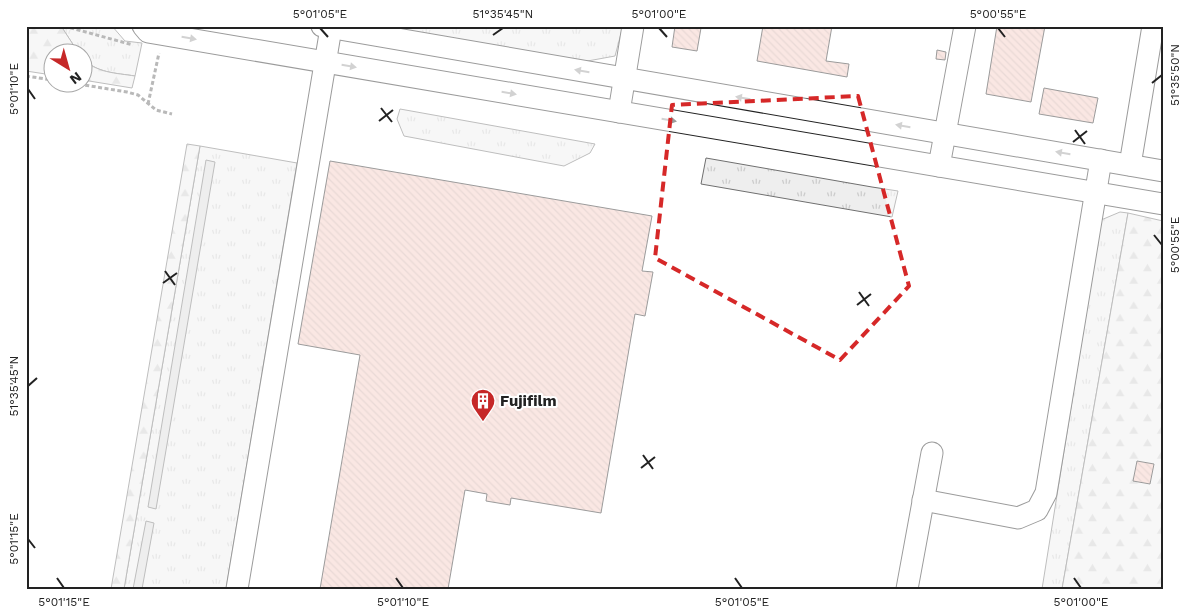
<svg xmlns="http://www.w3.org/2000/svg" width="1189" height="615" font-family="'Work Sans',sans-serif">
  <defs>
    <pattern id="grass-tufts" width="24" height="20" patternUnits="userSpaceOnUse" patternTransform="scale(1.25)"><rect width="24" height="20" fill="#eee"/><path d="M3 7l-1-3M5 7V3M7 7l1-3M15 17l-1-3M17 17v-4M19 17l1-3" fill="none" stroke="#ccc"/></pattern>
    <pattern id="forest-firs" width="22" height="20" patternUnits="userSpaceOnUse" patternTransform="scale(1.25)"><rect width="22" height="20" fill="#eee"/><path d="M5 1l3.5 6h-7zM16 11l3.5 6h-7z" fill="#ccc"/></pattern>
    <pattern id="building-back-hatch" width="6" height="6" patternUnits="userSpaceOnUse" patternTransform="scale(1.25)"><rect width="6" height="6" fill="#f3c9c0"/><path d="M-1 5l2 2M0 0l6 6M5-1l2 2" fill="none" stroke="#d0aca5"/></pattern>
  </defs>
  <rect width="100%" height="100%" fill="#fff"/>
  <g fill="url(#grass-tufts)" stroke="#6f6f6f">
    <path d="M61 26H112L125 41 142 43 135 76C116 73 96 73 83 58L82 52H78Z"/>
    <path d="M381 26H623L615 56 582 62Z"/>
    <path d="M400 109 595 144 590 153 564 166 404 136 397 119Z"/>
    <path d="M200 146 297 163 226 589H124Z"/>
    <path d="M706 158 872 187 898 191 892 217 701 184Z"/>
    <path d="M1120 212 1128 213 1062 589H1042L1101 220Z"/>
  </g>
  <g fill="url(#forest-firs)" stroke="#6f6f6f">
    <path d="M26 26H61L78 52H52V75L26 71Z"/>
    <path d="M82 58C96 73 116 73 135 76L132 88 83 80Z"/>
    <path d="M187 144 200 146 124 589H111Z"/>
    <path d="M1128 213 1163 221V589H1062Z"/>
  </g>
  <g fill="#d9d9d9" stroke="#6f6f6f">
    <path d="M206 160 215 162 156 509 148 507Z"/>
    <path d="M146 521 154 523 142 589H133Z"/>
  </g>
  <g fill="url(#building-back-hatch)" stroke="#222">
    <path d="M675 26 701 28 697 51 672 47Z"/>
    <path d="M763 26H832L826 61 849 64 847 77 757 61Z"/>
    <path d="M997 26H1045L1031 102 986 94Z"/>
    <path d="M937 50 946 52 945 60 936 59Z"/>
    <path d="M1044 88 1098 98 1093 123 1039 114Z"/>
    <path d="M330 161 652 216 642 271 653 272 645 316 635 314 601 513 511 498 510 505 486 501 487 494 465 490 448 589H320L360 355 298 344Z"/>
    <path d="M1137 461 1154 464 1150 484 1133 481Z"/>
  </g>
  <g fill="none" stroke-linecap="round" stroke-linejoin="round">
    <defs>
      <g id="minor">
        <path d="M143 26 148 32 1163 204"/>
        <path d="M322 26 1163 171"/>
        <path d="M619 112 633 26"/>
        <path d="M1130 165 1153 26"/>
        <path d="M939 166 965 26"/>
        <path d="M923 500 1018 518 1037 510 1046 493 1101 160"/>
        <path d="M237 589 331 28"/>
        <path d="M907 589 932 453"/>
      </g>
    </defs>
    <use href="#minor" stroke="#222" stroke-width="23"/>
    <g stroke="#646464" stroke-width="3" stroke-dasharray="4 2.5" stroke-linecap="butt">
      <path d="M64 26 133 45"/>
      <path d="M26 76 52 80"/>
      <path d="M66 82 127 92 138 95 156 110 172 114"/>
      <path d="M148 104 159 53"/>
    </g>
    <use href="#minor" stroke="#fff" stroke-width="21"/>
  </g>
  <defs><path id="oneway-solid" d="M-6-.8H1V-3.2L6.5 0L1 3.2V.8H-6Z" transform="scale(1.25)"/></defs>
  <g fill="#9c9c9c">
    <use href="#oneway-solid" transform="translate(189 38) rotate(10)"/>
    <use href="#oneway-solid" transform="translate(349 66) rotate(10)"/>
    <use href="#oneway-solid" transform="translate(582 71) rotate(-170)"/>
    <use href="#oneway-solid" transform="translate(509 93) rotate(10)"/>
    <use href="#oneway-solid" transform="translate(743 98) rotate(-170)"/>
    <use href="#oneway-solid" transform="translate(669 120) rotate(10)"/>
    <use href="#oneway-solid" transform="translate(903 126) rotate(-170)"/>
    <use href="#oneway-solid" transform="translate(1063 153) rotate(-170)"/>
  </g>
  <path d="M0 0H1189V615H0ZM858 96 909 286 840 360 655 258 672 105Z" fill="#fff" fill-opacity=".55" fill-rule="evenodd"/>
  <path fill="none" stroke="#d62828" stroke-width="4" stroke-dasharray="10 6" stroke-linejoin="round" d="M858 96 909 286 840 360 655 258 672 105Z"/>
  <path fill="none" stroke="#222" stroke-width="2" d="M320 28 328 37M659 28 667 37M998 28 1005 37M493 35 503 28M1152 83 1162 75M28 89 35 99M381 108 392 122M379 121 393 110M1075 130 1085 144M1073 142 1087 131M1154 235 1162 245M165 271 175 285M163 283 177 273M859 292 869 306M857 305 871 294M28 386 37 378M643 455 653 469M641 468 655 457M28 539 35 548M57 578 64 588M396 578 403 588M735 578 742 588M1074 578 1081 588"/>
  <defs>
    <symbol id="building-pin" viewBox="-11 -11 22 30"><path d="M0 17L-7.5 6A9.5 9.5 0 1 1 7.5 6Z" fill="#c62828" stroke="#fff"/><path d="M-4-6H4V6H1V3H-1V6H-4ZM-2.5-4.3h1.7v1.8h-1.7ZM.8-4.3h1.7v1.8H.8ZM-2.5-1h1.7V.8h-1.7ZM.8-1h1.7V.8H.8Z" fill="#fff"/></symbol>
  </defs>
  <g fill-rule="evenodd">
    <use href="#building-pin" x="469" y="387" width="28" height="38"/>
  </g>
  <g text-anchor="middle" stroke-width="4" stroke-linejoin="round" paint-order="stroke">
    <g font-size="15" font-weight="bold" fill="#222" stroke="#fff" text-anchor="start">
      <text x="500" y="406">Fujifilm</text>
    </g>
  </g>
  <rect width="1189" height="615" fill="none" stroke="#ffffff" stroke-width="55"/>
  <g transform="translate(68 68) rotate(143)"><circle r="24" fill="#ffffff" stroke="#a7a7a7"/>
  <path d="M0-4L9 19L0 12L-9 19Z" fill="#c62828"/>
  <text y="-8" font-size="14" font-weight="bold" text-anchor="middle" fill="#222222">N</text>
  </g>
  <rect x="28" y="28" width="1134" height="560" fill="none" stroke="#222" stroke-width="2"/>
  <g font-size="12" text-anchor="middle" fill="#222">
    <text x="320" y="18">5°01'05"E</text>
    <text x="503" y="18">51°35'45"N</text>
    <text x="659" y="18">5°01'00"E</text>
    <text x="998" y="18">5°00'55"E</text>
    <text transform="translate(1175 75) rotate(-90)" y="4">51°35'50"N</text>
    <text transform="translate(14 89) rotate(-90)" y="4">5°01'10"E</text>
    <text transform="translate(1175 245) rotate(-90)" y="4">5°00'55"E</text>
    <text transform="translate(14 386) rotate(-90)" y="4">51°35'45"N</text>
    <text transform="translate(14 539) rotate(-90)" y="4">5°01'15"E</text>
    <text x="64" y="606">5°01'15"E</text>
    <text x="403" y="606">5°01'10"E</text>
    <text x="742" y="606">5°01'05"E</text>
    <text x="1081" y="606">5°01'00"E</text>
  </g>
</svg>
